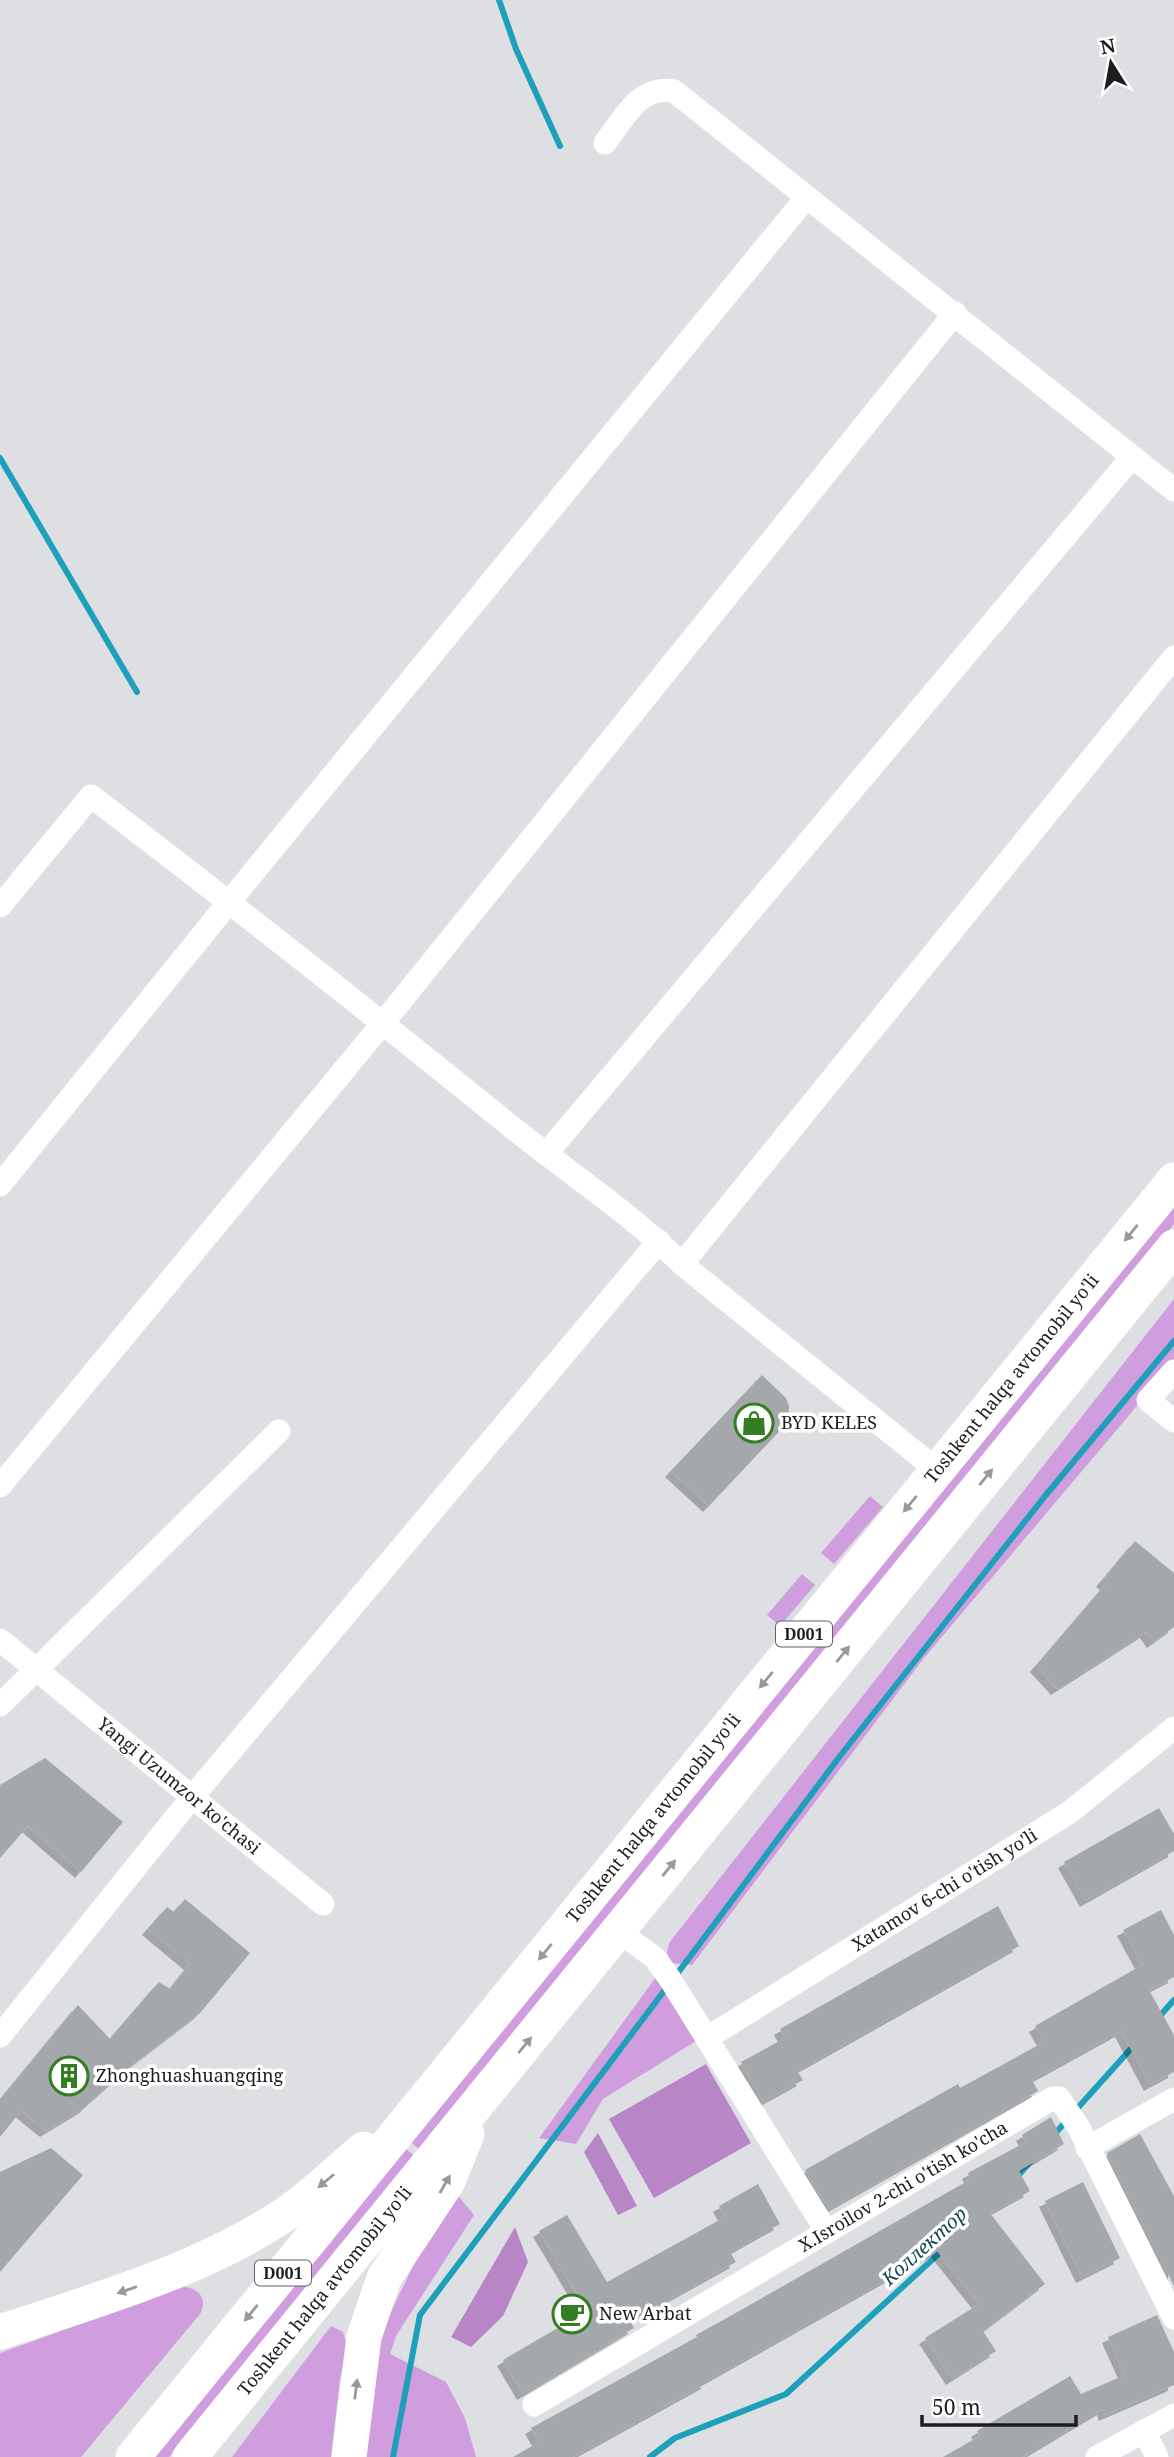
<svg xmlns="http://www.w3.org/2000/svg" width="1174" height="2457" font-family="'Noto Serif',serif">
  <defs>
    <filter id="shadow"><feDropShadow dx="-6" dy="6" stdDeviation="0" flood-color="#0004"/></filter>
  </defs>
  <rect width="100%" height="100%" fill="#dddfe3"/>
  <g fill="#d09ede">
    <path d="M1174 1206V1224L420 2150 411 2142Z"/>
    <path d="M1174 1299V1362L924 1658 692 1965 672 1963 667 1953 669 1943Z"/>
    <path d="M870 1496 883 1507 834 1564 821 1553Z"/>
    <path d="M802 1574 815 1585 780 1626 767 1615Z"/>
    <path d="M656 1977 696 2041 603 2099 576 2144 539 2138Z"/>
    <path d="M404 2148 414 2155 169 2457H153Z"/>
    <path d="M456 2193 474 2215 396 2336 390 2354 446 2382 465 2418 476 2457H362L375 2345 429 2233Z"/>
    <path d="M183 2287C199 2288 208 2299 200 2314L81 2457H0V2353Z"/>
    <path d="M331 2326 343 2332 347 2346 340 2379 331 2457H232Z"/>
  </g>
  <g fill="#b885c7">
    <path d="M706 2064 751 2143 654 2198 609 2119Z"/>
    <path d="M598 2133 637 2206 618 2215 584 2152Z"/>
    <path d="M515 2227 528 2262 503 2316 471 2347 451 2337Z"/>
  </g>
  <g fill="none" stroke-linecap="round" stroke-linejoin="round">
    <g stroke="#1e9fba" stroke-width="6">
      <path d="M499 0 516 49 560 146"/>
      <path d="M0 458 137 692"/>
      <path d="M674 1978 840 1756 1045 1496 1174 1341"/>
      <path d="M1157 2019 1174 2000"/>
      <path d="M1075 2111 1136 2043"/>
      <path d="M1052 2137 1068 2119"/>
      <path d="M1015 2179 1031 2161"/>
      <path d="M393 2457 420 2315 667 1987"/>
      <path d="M650 2457 675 2438 786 2394 945 2248"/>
    </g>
  </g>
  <g fill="#a4a8ab" filter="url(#shadow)">
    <path d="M762 1375 786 1398 789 1406 788 1422 709 1506 671 1471Z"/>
    <path d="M1135 1541 1174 1573V1627L1153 1642 1146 1632 1057 1689 1036 1666 1106 1584 1102 1581Z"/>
    <path d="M45 1758 123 1822 81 1872 28 1826 0 1858V1785Z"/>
    <path d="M1159 1808 1174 1834V1851L1086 1901 1064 1862Z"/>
    <path d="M185 1899 250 1953 200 2013 132 2065 84 2108 46 2131 21 2111 0 2137V2100L78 2005 110 2039 159 1982 170 1989 190 1964 148 1929 167 1907 174 1912Z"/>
    <path d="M998 1906 1019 1946 797 2071 803 2080 763 2102 741 2062 785 2038 780 2029Z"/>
    <path d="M1161 1910 1174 1935V1977L1149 1990 1174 2035V2072L1150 2085 1121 2031 1032 2080 1038 2091 829 2209 805 2170 958 2084 960 2088 1044 2042 1035 2026 1142 1965 1123 1930Z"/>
    <path d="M1051 2117 1064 2144 1019 2171 1030 2191 990 2213 1045 2284 983 2331 996 2351 952 2379 925 2338 979 2304 937 2251 706 2381 707 2383 573 2457H513L539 2442 531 2428 697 2337 696 2335 741 2310 971 2179 968 2173 1026 2142 1022 2135Z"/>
    <path d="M1140 2134 1174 2196V2286L1107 2153Z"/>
    <path d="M51 2148 83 2175 0 2272V2172Z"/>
    <path d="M1083 2182 1120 2258 1082 2277 1045 2201Z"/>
    <path d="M758 2184 780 2224 730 2252 736 2262 630 2321 634 2328 523 2394 503 2360 587 2311 539 2231 567 2215 607 2282 725 2217 719 2206Z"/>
    <path d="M1157 2315 1174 2352V2385L1105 2415 1103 2409 1023 2457H943L980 2436 977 2431 1070 2376 1081 2394 1125 2375 1108 2337Z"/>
  </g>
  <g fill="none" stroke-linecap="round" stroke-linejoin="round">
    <g stroke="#fff" stroke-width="23">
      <path d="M605 143C624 118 639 85 674 91L1174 490"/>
      <path d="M0 906 91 796C231 903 371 1013 508 1124 566 1171 629 1212 682 1264L937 1470"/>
      <path d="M546 1154 1132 457"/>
      <path d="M0 1185 229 902 806 198"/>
      <path d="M682 1264 1174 657"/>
      <path d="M1174 1371 1148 1400 1174 1421"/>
      <path d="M0 1486 383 1023 955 313"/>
      <path id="s1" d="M0 1640 323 1904"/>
      <path d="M0 1705 279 1431"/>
      <path d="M618 1931 655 1958 670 1979 827 2232"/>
      <path d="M0 2036 193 1796 659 1241"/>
      <path id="s2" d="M707 2038 1070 1812 1174 1728"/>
      <path d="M1087 2148 1174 2099"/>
      <path id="s3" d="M534 2405 1053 2098H1059L1079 2128 1174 2318"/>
      <path d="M1144 2431 1157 2457"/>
      <path d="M1097 2457 1174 2415"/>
    </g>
    <g stroke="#fff" stroke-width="35">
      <path d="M0 2332C95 2301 208 2268 290 2211 316 2192 340 2169 364 2149"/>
      <path id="s4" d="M133 2457 1174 1180"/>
      <path id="s5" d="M190 2457 1174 1247"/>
      <path d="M349 2457 364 2337 384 2278 448 2181 467 2134"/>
    </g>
  </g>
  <defs><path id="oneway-solid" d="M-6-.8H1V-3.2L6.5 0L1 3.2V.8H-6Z" transform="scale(1.75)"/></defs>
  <g fill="#99999a">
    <use href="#oneway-solid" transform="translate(1131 1233) rotate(129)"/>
    <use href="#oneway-solid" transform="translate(986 1477) rotate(-51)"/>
    <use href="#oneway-solid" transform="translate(910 1504) rotate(129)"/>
    <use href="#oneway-solid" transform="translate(843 1654) rotate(-51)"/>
    <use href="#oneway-solid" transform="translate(766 1680) rotate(129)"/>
    <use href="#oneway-solid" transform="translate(669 1868) rotate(-51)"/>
    <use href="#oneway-solid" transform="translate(545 1952) rotate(129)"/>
    <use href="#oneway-solid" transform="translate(525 2045) rotate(-51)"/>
    <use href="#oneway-solid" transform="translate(326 2181) rotate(140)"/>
    <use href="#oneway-solid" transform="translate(445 2184) rotate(-60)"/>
    <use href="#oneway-solid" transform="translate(127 2290) rotate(161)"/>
    <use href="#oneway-solid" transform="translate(251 2313) rotate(129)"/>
    <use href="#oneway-solid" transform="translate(356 2389) rotate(-83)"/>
  </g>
  <defs>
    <symbol id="shop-ring" viewBox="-11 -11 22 22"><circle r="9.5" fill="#fff" stroke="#357d22" stroke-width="1.5"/><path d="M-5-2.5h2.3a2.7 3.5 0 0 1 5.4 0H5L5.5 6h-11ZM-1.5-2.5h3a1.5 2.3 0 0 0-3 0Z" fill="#357d22"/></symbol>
    <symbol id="building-ring" viewBox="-11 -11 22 22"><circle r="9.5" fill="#fff" stroke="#357d22" stroke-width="1.5"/><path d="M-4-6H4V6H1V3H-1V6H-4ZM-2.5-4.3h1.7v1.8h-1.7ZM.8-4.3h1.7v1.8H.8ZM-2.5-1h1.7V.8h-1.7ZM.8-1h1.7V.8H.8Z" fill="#357d22"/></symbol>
    <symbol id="cafe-ring" viewBox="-11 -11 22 22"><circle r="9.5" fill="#fff" stroke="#357d22" stroke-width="1.5"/><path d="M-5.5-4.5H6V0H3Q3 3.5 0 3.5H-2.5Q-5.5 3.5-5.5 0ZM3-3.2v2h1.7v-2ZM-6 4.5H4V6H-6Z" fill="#357d22"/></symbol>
  </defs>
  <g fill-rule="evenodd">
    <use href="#shop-ring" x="732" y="1401" width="44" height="44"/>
    <use href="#building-ring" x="47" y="2054" width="44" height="44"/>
    <use href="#cafe-ring" x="550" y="2292" width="44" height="44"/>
  </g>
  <g text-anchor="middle" stroke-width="7" stroke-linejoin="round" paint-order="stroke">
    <g fill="#fff" stroke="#616162" stroke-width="2">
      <rect x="776" y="1621.5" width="56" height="25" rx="5"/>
      <rect x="255" y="2260.5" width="56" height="25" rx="5"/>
    </g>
    <g font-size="16" font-weight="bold" fill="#1d1d1f">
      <text x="804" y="1640">D001</text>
      <text x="283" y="2279">D001</text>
    </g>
    <g font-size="18" fill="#1d1d1f" stroke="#fff">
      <text dy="6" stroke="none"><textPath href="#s4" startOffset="1391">Toshkent halqa avtomobil yo'li</textPath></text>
      <text dy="6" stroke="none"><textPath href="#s1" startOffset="231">Yangi Uzumzor ko'chasi</textPath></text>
      <text dy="6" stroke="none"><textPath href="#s4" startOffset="824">Toshkent halqa avtomobil yo'li</textPath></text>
      <text dy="6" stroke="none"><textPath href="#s2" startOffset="280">Xatamov 6-chi o'tish yo'li</textPath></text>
      <text dy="6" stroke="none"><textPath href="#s3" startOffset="429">X.Isroilov 2-chi o'tish ko'cha</textPath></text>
      <text dy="6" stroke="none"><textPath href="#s5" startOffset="214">Toshkent halqa avtomobil yo'li</textPath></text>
    </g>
    <g font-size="18" fill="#1d1d1f" stroke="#fff" text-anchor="start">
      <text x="781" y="1429">BYD KELES</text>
      <text x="96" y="2082">Zhonghuashuangqing</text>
      <text x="599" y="2320">New Arbat</text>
    </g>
    <g font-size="19" font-style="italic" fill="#144753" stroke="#fff">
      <text transform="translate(924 2246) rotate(-42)" y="7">Коллектор</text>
    </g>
  </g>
  <g transform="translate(1111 63) rotate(349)" stroke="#ffffff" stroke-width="5" paint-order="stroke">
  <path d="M0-5L12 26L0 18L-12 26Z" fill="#1d1d1f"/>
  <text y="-10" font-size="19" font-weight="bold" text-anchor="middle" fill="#1d1d1f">N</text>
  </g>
  <path d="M922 2415v10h154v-10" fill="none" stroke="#1d1d1f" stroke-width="3.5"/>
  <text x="932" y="2415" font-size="21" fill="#1d1d1f" stroke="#ffffff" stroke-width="5" paint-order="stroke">50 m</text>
</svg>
